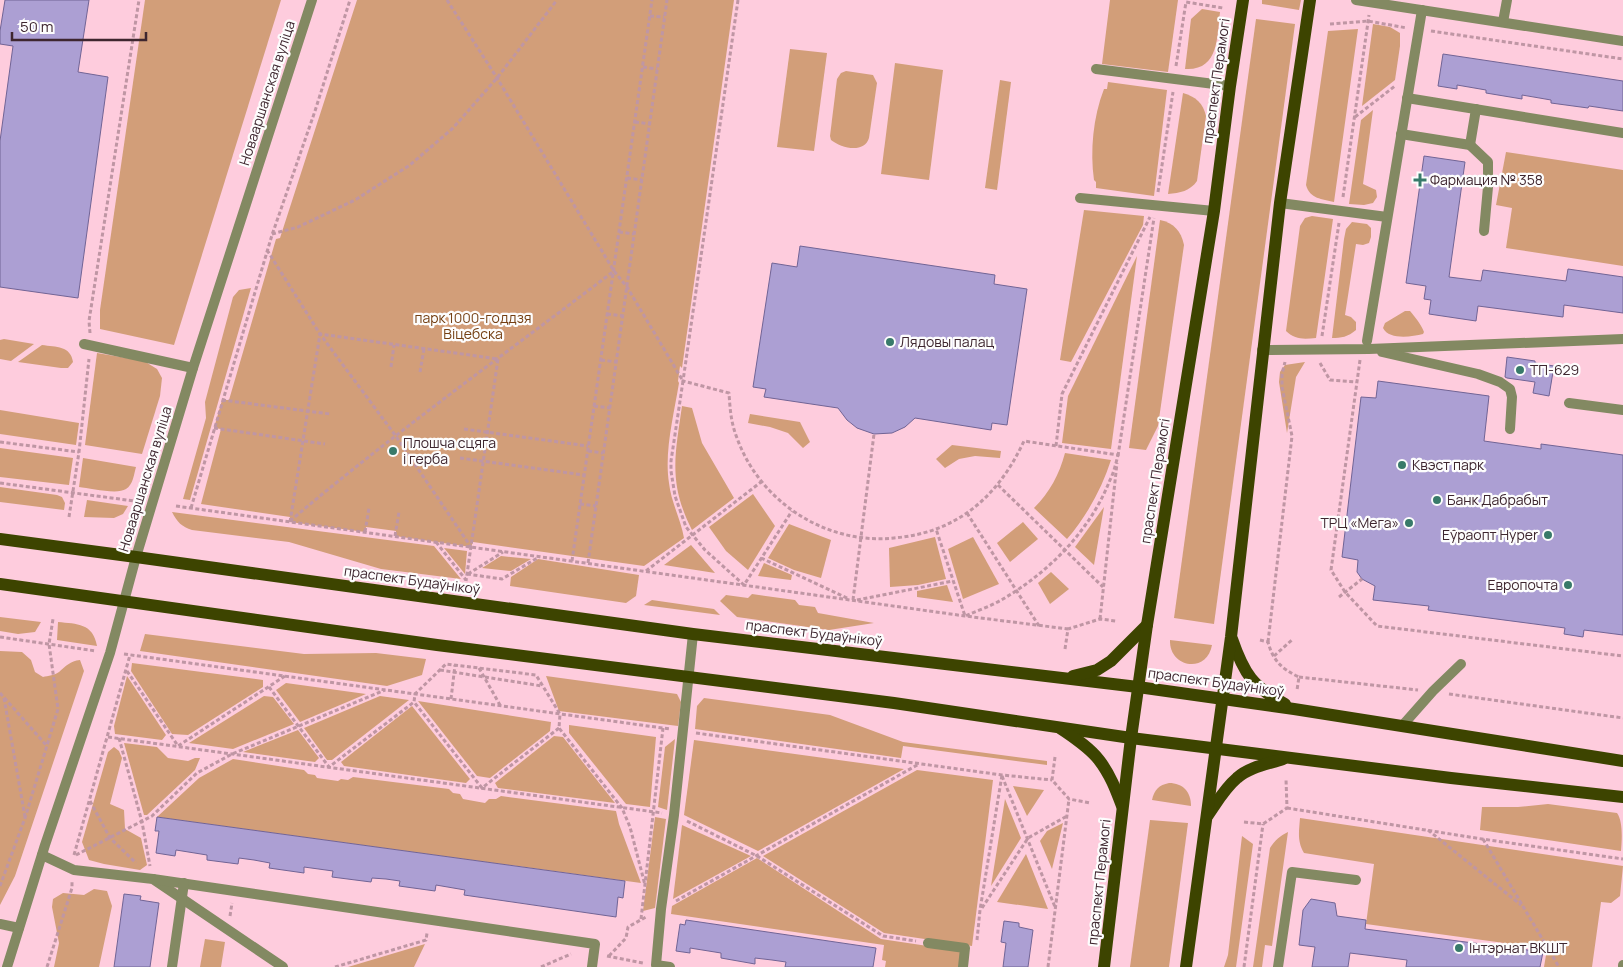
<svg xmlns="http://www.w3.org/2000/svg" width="1623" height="967" font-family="Manrope,sans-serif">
  <rect width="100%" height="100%" fill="#feccdd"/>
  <g fill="#d29e79">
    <path d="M145 0H281L174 345 100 329V310Z"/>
    <path d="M357 0H734L682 368 680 366 678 381 679 383C674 414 664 452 669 483 671 502 681 520 684 538L644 566 473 542 471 547 395 536 396 531 366 527 365 532 290 522V517L201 504 221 429 214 428 222 400H229L276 239 280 238Z"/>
    <path d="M1110 0H1178L1168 72 1102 64Z"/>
    <path d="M1262 0H1301L1299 10 1262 4Z"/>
    <path d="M1202 9 1220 12C1217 37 1219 71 1185 69L1191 19Z"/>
    <path d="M1256 19 1295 24 1214 624 1174 618Z"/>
    <path d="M1373 24 1390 27 1400 33V46L1395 80 1362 106Z"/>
    <path d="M1358 29 1334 202C1322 199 1310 199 1306 185L1328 31Z"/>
    <path d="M790 49 827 53 814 151 777 147Z"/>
    <path d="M895 63 943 70 929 180 881 174Z"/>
    <path d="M846 71 873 75 877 83 869 138C864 154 841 148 831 140L830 136 837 79 841 73Z"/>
    <path d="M1000 80 1011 82 997 190 985 188Z"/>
    <path d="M1108 82 1167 90 1154 196 1096 188V182L1094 180C1090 151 1093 117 1104 89H1107Z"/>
    <path d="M1183 93C1196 97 1203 103 1206 116L1197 181C1190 191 1180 193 1168 194Z"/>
    <path d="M1373 110 1363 184 1376 190 1377 197 1373 203 1364 205 1349 204 1361 120Z"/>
    <path d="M1506 152 1623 170V266L1506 248 1512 208 1496 205Z"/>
    <path d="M1084 210 1144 216 1143 225 1071 362 1060 360Z"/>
    <path d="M1312 216 1333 219 1316 338C1304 339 1295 340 1286 331L1300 226 1305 218Z"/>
    <path d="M1160 220C1174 223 1181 231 1184 245L1158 426 1146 450 1129 448Z"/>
    <path d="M1352 222 1367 224 1371 228V237L1369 243 1363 245 1356 244 1345 315 1351 317 1356 322V330C1348 337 1341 338 1332 338L1344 239 1346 229Z"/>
    <path d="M1137 256 1111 449 1062 443 1068 396Z"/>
    <path d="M251 288 190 500 183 499 206 418 205 402 233 297 239 290Z"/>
    <path d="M1405 311H1410C1415 317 1421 324 1424 332L1423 334C1411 337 1389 340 1383 328L1385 323Z"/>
    <path d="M4 339 34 344 11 361 0 359V340Z"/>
    <path d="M42 345C56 347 71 346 73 362L68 368H61L18 362Z"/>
    <path d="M97 353 144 361 157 369 162 378 160 396 142 454 85 445Z"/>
    <path d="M1305 362 1296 377 1287 433 1279 382 1280 372 1285 365Z"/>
    <path d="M682 406 692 408 702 443 734 498 692 530C668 483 675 455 682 406Z"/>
    <path d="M0 410 79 423 76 445 0 434Z"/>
    <path d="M750 414 800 422 810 442 803 448 788 433 770 427 748 423Z"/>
    <path d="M952 445 1001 451 1000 458 975 456 959 459 945 468 936 459Z"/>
    <path d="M0 448 73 458 69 485 0 477Z"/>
    <path d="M1065 453 1111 460C1102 488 1087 516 1067 539L1034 508C1050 492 1059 475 1065 453Z"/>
    <path d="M83 458 136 467C134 474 133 485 126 489 117 495 90 488 79 487Z"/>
    <path d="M0 487 57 495 62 497 65 503 64 510 0 502Z"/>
    <path d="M753 494 775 526 748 570 726 551 709 527Z"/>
    <path d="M87 500 128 506 123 514 114 518 84 517Z"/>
    <path d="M1104 507 1094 565 1075 547Z"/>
    <path d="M172 512 434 546 461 579 381 569 289 542 192 530C182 527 177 522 172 512Z"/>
    <path d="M1023 522 1038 539 1010 562 997 543Z"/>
    <path d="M789 524 831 540 821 578 794 570 768 558Z"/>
    <path d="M935 537 946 579 918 585 890 587 889 548Z"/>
    <path d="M973 537 999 584 963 599 948 549Z"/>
    <path d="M691 545 715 573 664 565Z"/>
    <path d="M444 548 467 551 465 574Z"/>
    <path d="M501 556 531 559 511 571 482 568Z"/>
    <path d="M538 559 639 575 636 596 626 603 510 586 511 577Z"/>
    <path d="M764 563 792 575 791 580 758 576Z"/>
    <path d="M1051 572 1069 589 1050 604 1038 583Z"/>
    <path d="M947 585 953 602 917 597V591Z"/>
    <path d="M752 594 795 600 799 605 815 607 818 613 874 623 829 630 737 617 720 601 726 595 748 598Z"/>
    <path d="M652 600 714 609 720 615 644 605Z"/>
    <path d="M0 617 41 622 35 632 18 634 0 631Z"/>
    <path d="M58 622C77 624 93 623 97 646L57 640Z"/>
    <path d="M145 634 304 654 376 653 426 659 422 675 387 686 140 651Z"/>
    <path d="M1170 640 1212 645C1207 674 1169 668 1170 640Z"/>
    <path d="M0 651 22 652 31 660 35 672 43 677C48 676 55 675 59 672 66 666 70 661 80 660L84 671 15 876 0 905Z"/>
    <path d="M132 663 263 680V687L188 735 172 734 131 671Z"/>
    <path d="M127 676 166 735 162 740 115 734 114 726Z"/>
    <path d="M546 676 677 694 681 702 678 726 559 711Z"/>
    <path d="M286 683 366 694 300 722 276 690Z"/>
    <path d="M264 696 273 697 294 724 233 749 189 743Z"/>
    <path d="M380 696 409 700 332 760H327L304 728Z"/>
    <path d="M704 698 830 715 903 742 1047 761V765L903 746 901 758 695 729 697 706Z"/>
    <path d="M418 701 551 722 550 731 490 778 477 776Z"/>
    <path d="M412 706 470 779 466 783 344 766 341 762Z"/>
    <path d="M569 725 656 737 650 807 626 804 569 733Z"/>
    <path d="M298 730 319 758 315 762 243 752Z"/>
    <path d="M554 736 563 737 615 803 498 788 495 783Z"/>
    <path d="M675 739 667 810 658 807 665 747Z"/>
    <path d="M694 740 904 769 758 851 684 815Z"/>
    <path d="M124 743 157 747 168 758 188 761 195 758H200L195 770 147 815H144Z"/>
    <path d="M114 747 119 751 122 758 110 804 124 810 125 829 141 838 147 865 140 870 104 864 89 860 82 842 108 752Z"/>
    <path d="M233 759 304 770 308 774 315 775 317 778 338 781 341 779 348 780 353 777 449 789 453 793 460 794 463 799 485 803 489 799H496L501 796 616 811 619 824 641 883 157 817 199 778Z"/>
    <path d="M917 770 993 780 972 946 884 933 763 856Z"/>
    <path d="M1169 783C1183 783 1191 792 1191 806L1152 800C1154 790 1159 785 1169 783Z"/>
    <path d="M1013 786 1044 790 1027 816Z"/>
    <path d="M1005 799 1021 838 991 886Z"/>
    <path d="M1548 804 1617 813C1623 821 1622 839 1621 851L1480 830 1482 807H1518Z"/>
    <path d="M655 817 666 819 655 908 643 911Z"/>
    <path d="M1300 818 1623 866 1620 896 1611 903 1601 902 1592 967H1544L1547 949 1366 924 1374 864 1304 853C1297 841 1299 832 1300 818Z"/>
    <path d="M1150 820 1188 823 1169 967H1130Z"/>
    <path d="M1063 823 1052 869 1040 841 1047 831Z"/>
    <path d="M682 825 751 856 673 899Z"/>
    <path d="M1288 832 1272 946 1265 945 1262 967H1253L1270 848C1275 840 1280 836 1288 832Z"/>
    <path d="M1242 836 1253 844 1236 967H1224L1228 955Z"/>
    <path d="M1026 854 1048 909 997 902Z"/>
    <path d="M757 858 881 939 961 951 960 967H885L886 961 882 960 884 945 671 914 672 906Z"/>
    <path d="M94 889 107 891 112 906 99 967H54L59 943 52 907 53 899 63 893 84 895Z"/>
    <path d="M205 939 225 942 221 967H200Z"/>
    <path d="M425 944 414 967H348Z"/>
  </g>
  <g fill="#ac9fd3" stroke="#716495">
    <path d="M5 0H89L78 72 108 77 78 298 0 287V141L13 46 0 44V31Z"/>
    <path d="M1443 54 1623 81V111L1589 106 1588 108 1551 103V100L1522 95V99L1486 93V90L1457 85V89L1438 86Z"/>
    <path d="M1424 156 1465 162 1449 277 1481 281 1483 270 1566 281 1568 269 1623 277V313L1564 305 1563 317 1478 306 1476 321 1429 314 1431 300 1424 299 1426 286 1406 283Z"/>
    <path d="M800 246 995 275 994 284 1027 289 1007 425 992 423 991 430 915 418 905 427 892 433 874 434 857 428 847 420 838 408 764 397 766 389 753 387 772 263 797 267Z"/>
    <path d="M1507 357 1535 361V363L1554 366 1549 396 1533 393 1535 382 1507 378 1505 377Z"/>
    <path d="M1378 381 1489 396 1484 441 1541 449V444L1623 455V635L1584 630 1583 637 1564 634 1565 628 1428 610 1429 606 1373 600 1375 586 1362 579 1357 572 1358 560 1342 557 1361 397 1376 398Z"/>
    <path d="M157 817 625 881 623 898 618 897 616 917 464 895 465 890 436 885 435 891 399 886 400 881 386 879 372 878 371 882 332 877 333 871 304 867V873L269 868 270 863 254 860 239 858 238 864 207 860V855L176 850 175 856 156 853 159 831H155Z"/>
    <path d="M124 894 141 896 140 900 159 903 150 967H114Z"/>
    <path d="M1311 899 1335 903 1337 916 1366 920 1365 929 1543 952 1540 967H1406L1407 960 1350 953 1348 967H1312L1315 947 1299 945 1303 910Z"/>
    <path d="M686 920 876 948 873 967H785L786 962 772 960 755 958V964L721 958V953L690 948V953L676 951 680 924 685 925Z"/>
    <path d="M1004 921 1019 923V927L1033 930 1028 967H1003L1006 943 1001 942Z"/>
  </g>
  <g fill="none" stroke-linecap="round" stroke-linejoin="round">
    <g stroke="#bf96a4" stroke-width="3" stroke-dasharray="4 2.5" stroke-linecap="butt">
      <path d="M447 0 497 78 614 271 627 287 683 381 671 461V471L675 496 686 527 705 550 744 585 792 511"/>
      <path d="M738 0 683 381 729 393C730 409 731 423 737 438 760 502 826 545 894 538 917 536 939 530 959 518 989 500 1009 473 1024 441L1118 455C1116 463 1114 472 1110 480 1090 531 1049 572 1003 599 991 606 977 611 965 616L936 529"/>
      <path d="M650 16 664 17"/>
      <path d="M1330 24 1368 21 1407 28"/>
      <path d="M1431 31 1623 59"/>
      <path d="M1176 66 1186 2 1223 8"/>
      <path d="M643 67 657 69"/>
      <path d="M1355 117 1395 86"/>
      <path d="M635 122 650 124"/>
      <path d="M627 178 642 180"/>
      <path d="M1158 192 1173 92"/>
      <path d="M1343 197 1369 15"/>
      <path d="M619 232 634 234"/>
      <path d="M272 234 298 227 355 200 410 165 453 128 497 78 557 0"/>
      <path d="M267 250 320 334 395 435 471 547"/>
      <path d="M607 314 623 316"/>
      <path d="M90 333 89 321 139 0"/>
      <path d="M1322 336 1339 223"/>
      <path d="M601 360 616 362"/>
      <path d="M1360 360 1331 570 1345 592 1377 626 1623 656"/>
      <path d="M1320 363 1330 380 1356 382"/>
      <path d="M391 367 394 345"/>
      <path d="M420 372 424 349"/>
      <path d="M222 400 330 414"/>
      <path d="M594 406 610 408"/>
      <path d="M214 428 325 444"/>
      <path d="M464 429 588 446"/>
      <path d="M0 442 79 452"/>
      <path d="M1056 446 1062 394 1150 217"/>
      <path d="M588 451 603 453"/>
      <path d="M1118 456 1154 218"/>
      <path d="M460 458 584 475"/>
      <path d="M0 483 134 501"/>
      <path d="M998 485 1103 587"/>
      <path d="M580 504 596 506"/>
      <path d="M176 506 965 616 1068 629"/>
      <path d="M191 508 272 235 315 111 350 0"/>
      <path d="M967 513 1039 626"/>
      <path d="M69 517 79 452 89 359"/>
      <path d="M290 521C394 433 505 354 614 271"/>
      <path d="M290 522 320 334 498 359 466 581"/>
      <path d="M365 532 369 508"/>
      <path d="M395 536 399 512"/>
      <path d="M436 542 466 580"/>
      <path d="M761 558 849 599"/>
      <path d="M572 561 652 0"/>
      <path d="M588 563 667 0"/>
      <path d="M646 571 761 482"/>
      <path d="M467 574 502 579 539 557"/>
      <path d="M468 574 503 552"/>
      <path d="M1339 597 1362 579"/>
      <path d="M853 600 874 434"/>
      <path d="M857 600 953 581"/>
      <path d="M1100 619 1117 463"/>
      <path d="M0 637 96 651"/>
      <path d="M1260 640 1268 642C1273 661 1282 669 1299 677L1297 690"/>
      <path d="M1268 642 1292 436 1282 387V374L1285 362"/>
      <path d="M1065 649 1068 629 1100 619 1116 621"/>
      <path d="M124 654 670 729"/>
      <path d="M1274 656 1293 639"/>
      <path d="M479 668 500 705"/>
      <path d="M440 670 542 686"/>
      <path d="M127 671 178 746 285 676"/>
      <path d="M1299 677 1418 690"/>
      <path d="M269 687 329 767 414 702"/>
      <path d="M0 693 47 746"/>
      <path d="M1449 694 1623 718"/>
      <path d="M4 698 25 817"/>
      <path d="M451 699 455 665"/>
      <path d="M559 728 482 788 414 702 415 694 446 664 536 675 560 714 559 728 622 808 630 827 645 885"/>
      <path d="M696 733 1002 775 1052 780"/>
      <path d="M108 737 662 813"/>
      <path d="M119 738 142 822 150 866"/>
      <path d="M1055 757 1052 780 1069 799 1090 803"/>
      <path d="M1002 776 1055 907"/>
      <path d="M90 801 110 838 136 863"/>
      <path d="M1287 808 1482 839 1623 859"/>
      <path d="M687 821 757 856 883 936 916 941"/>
      <path d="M1244 822 1263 824 1287 808 1286 779"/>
      <path d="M1428 830 1521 905"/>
      <path d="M1483 839 1559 967"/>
      <path d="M74 855 130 655"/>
      <path d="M76 855 152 816 197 773 232 754 385 690"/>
      <path d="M0 886 25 818 58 709 49 644 53 619"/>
      <path d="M676 901 919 764"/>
      <path d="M982 908 1028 838 1067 816"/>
      <path d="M230 916 232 903"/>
      <path d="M641 919 663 728"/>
      <path d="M977 940 980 910 1002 775"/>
      <path d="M607 956 643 963"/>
      <path d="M609 956 626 938 628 927 646 917"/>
      <path d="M47 967 72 888V881"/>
      <path d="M335 967 426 940 427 933"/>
      <path d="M541 967 571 954"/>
      <path d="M1048 967 1069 799"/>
      <path d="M1244 967 1263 824"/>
    </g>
    <g stroke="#838962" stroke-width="10">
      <path d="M1356 0 1623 41"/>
      <path d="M1503 22 1507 0"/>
      <path d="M1096 69 1230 86"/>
      <path d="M1407 98 1623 133"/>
      <path d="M1401 134 1470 145 1488 162V187L1484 231"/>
      <path d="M1470 145 1476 109"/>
      <path d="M1080 198 1214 211"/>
      <path d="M1280 203 1387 217"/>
      <path d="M1367 341 1422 10"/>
      <path d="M84 344 193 368"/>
      <path d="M1262 350 1369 349 1623 339"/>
      <path d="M1382 352 1478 374 1500 382 1510 389 1512 397 1510 429"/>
      <path d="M1569 403 1623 410"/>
      <path d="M1402 726 1433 691 1461 664"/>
      <path d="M42 855 74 870 153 879 283 967"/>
      <path d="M153 879 595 944 592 967"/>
      <path d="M0 924 19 928"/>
      <path d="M928 943 965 948 963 967"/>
      <path d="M172 967 184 883"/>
      <path d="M670 967 656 965 661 909 674 815 693 634"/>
      <path d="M1278 967 1292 872 1356 880"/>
      <path d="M1623 967V965"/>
    </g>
    <path stroke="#838962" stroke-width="10" d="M7 967 45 845 110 653 136 557 193 368 312 0"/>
    <g stroke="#3d4400" stroke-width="12">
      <path d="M0 539 136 557 693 634 1138 687 1294 709 1623 761"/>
      <path d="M0 584 437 645 894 703 1131 738 1451 778 1623 797"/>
      <path d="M1232 639C1244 674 1253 687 1285 704"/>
      <path d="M1073 676 1097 670 1111 661 1147 625"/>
      <path d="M1060 728C1073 737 1089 747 1099 760 1110 774 1116 790 1122 806"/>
      <path d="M1208 815C1217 802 1225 788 1237 778 1249 767 1268 764 1283 759"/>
      <path d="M1104 967 1131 738 1147 625 1214 211 1230 86 1243 0"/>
      <path d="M1186 967 1231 637 1280 203 1310 0"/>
    </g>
  </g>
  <g fill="#387a6a" stroke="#fdfdfd" stroke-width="2">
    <path d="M1417.5 172.5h5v5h5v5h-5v5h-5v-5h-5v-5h5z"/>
    <circle cx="890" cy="342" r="5"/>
    <circle cx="1520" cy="370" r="5"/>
    <circle cx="393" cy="451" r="5"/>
    <circle cx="1402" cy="465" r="5"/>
    <circle cx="1437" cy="500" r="5"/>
    <circle cx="1409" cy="523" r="5"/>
    <circle cx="1548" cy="535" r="5"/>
    <circle cx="1568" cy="585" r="5"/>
    <circle cx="1459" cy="948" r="5"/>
  </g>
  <g text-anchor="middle" stroke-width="4.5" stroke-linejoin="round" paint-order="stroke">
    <g font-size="14" fill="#3e262f" stroke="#fdfdfd">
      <text transform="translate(1216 81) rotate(-82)" y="5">праспект Перамогі</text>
      <text transform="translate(267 93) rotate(-72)" y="5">Новааршанская вуліца</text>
      <text transform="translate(145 479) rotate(-73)" y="5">Новааршанская вуліца</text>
      <text transform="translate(1155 481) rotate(-81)" y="5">праспект Перамогі</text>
      <text transform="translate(412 580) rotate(8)" y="5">праспект Будаўнікоў</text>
      <text transform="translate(814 633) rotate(7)" y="5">праспект Будаўнікоў</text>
      <text transform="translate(1216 682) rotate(8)" y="5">праспект Будаўнікоў</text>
      <text transform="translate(1099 882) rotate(-84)" y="5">праспект Перамогі</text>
    </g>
    <g font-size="14" fill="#3e262f" stroke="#fdfdfd" text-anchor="start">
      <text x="1430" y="185">Фармация № 358</text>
      <text x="900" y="347">Лядовы палац</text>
      <text x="1530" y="375">ТП-629</text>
      <text x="403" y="448">Плошча сцяга<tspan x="403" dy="16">і герба</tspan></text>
      <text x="1412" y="470">Квэст парк</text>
      <text x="1447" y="505">Банк Дабрабыт</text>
      <text x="1399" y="528" text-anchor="end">ТРЦ «Мега»</text>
      <text x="1538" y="540" text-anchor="end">Еўраопт Hyper</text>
      <text x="1558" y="590" text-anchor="end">Европочта</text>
      <text x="1469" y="953">Інтэрнат ВКШТ</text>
    </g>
    <g font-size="14" fill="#743f12" stroke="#fdfdfd">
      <text x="473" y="323">парк 1000-годдзя<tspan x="473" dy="16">Віцебска</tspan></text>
    </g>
  </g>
  <path d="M12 32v8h134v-8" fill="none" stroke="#3e262f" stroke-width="2.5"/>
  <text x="20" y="32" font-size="15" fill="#3e262f" stroke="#fdfdfd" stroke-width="4" paint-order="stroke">50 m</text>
</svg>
